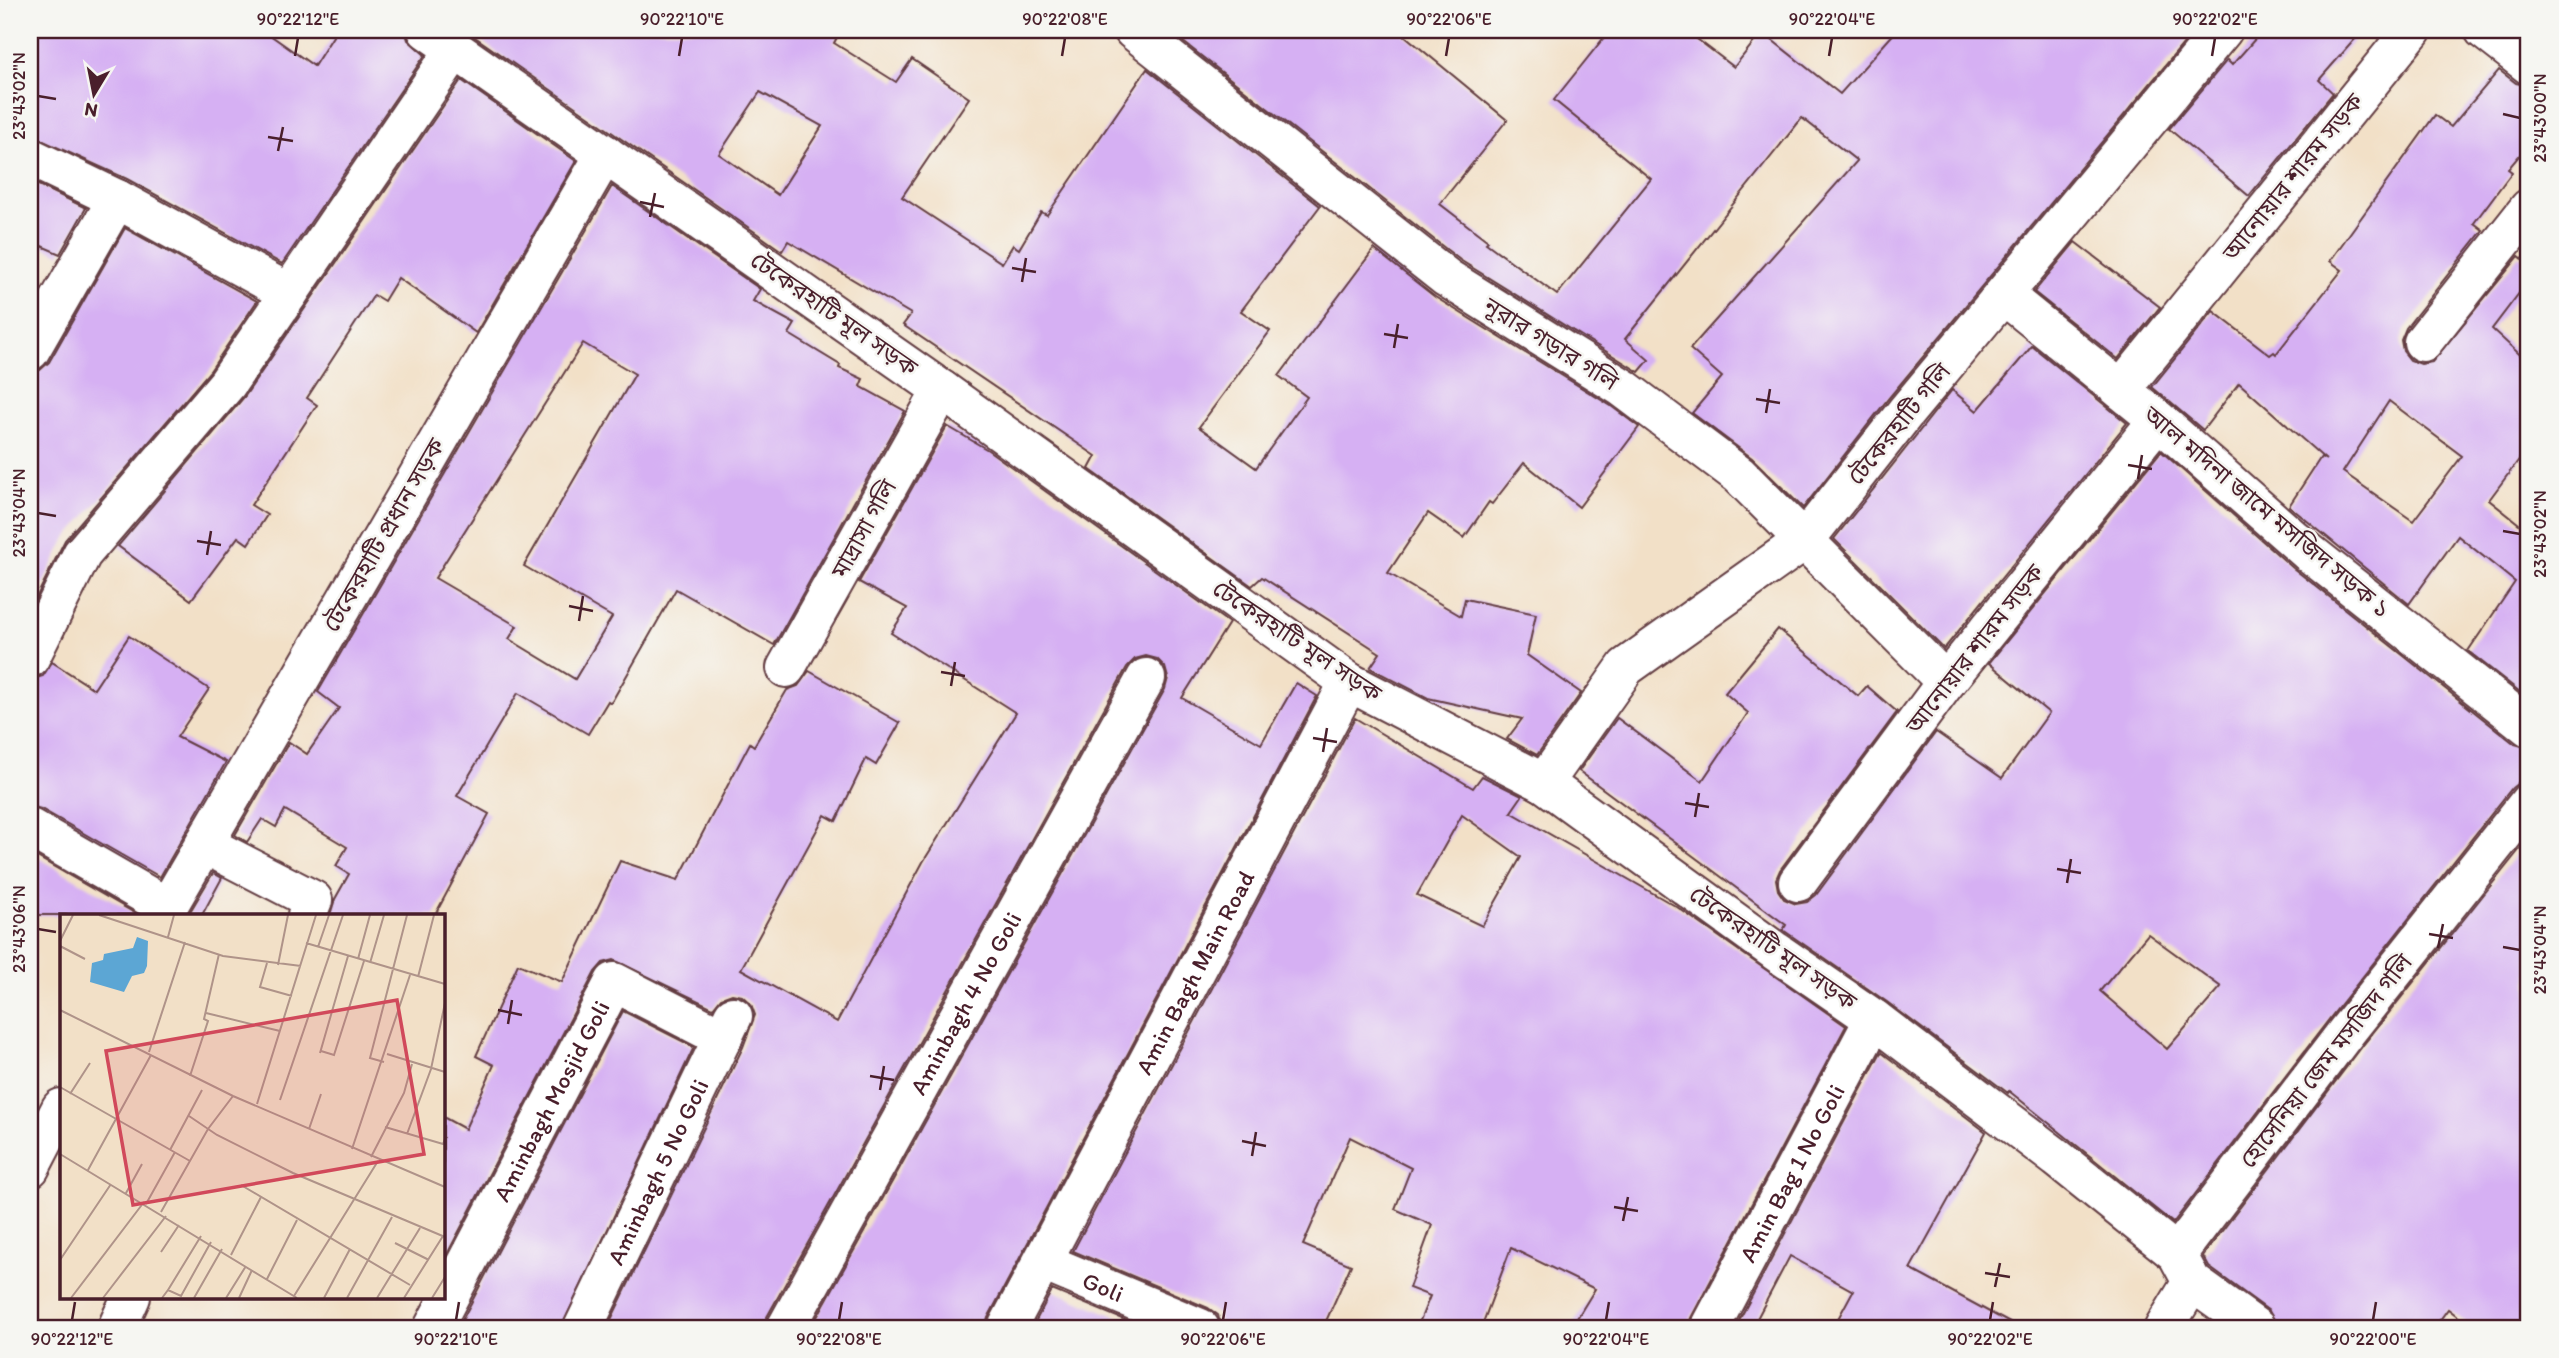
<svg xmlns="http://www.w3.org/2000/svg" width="2559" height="1358" font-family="Itim,'Noto Sans Bengali',sans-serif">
  <rect width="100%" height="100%" fill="#f6f6f2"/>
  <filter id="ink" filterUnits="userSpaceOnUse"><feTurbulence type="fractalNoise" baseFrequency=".0143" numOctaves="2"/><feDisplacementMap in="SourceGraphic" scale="14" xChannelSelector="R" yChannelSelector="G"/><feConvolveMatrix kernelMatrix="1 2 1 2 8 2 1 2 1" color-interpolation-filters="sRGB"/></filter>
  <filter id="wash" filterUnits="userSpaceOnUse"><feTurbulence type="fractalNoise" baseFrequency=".00686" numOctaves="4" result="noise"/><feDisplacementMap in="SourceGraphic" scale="28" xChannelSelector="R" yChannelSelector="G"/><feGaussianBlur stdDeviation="1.57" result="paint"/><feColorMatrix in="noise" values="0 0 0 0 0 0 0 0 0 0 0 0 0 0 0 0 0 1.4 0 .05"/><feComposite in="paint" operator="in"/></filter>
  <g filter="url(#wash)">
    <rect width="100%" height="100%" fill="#f2e0c7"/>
    <g id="blocks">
      <g fill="#d6b0f3" fill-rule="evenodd">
        <path d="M30 30H263L314 66 337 30H405L408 40 425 55 282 264 127 179 30 135Z"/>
        <path d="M465 30H841L834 43 896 82 912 59 969 98 902 197 1002 263 1013 245 1019 249 1041 212 1047 215 1147 69 1320 206 1241 311 1270 331 1199 427 1256 468 1307 397 1279 376 1374 249 1435 297 1611 406 1639 427 1579 507 1524 463 1492 504 1489 502 1464 538 1428 513 1388 573 1461 616 1465 599 1536 614 1527 655 1581 693 1537 755 1507 739 1522 719 1428 698 1370 668 1380 653 1262 577 1252 586 1089 469 1096 456 903 325 911 314 788 241 782 251ZM760 92 822 126 778 195 719 154Z"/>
        <path d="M1175 30H1398L1507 120 1440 204 1488 241 1486 243 1557 295 1651 179 1554 100 1610 30H1685L1734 67 1762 32 1840 94 1897 30 2194 31 1888 399 1803 508 1752 458 1692 413 1722 377 1690 349 1857 161 1802 118 1625 339 1649 360 1639 372 1460 260 1172 33Z"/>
        <path d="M2263 30H2363L2319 80 2333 93 2249 196 2169 129 2227 60 2232 65Z"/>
        <path d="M2499 70 2516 83 2529 86V144L2508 169 2512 172 2474 223 2483 230 2406 328 2401 340 2403 351 2410 360 2421 364 2432 362 2519 256 2529 264V280L2492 329 2529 363V446L2489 500 2529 532V699L2468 651 2515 582 2458 536 2409 604 2289 506 2321 457 2326 460 2239 383 2203 430 2152 387 2213 311 2270 355 2274 352 2276 354 2342 270 2330 261 2435 115 2451 127ZM2389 401 2462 456 2413 521 2343 472Z"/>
        <path d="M461 80 576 161 476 333 398 278 384 301 374 295 307 398 317 405 251 505 267 515 248 544 238 537 191 600 118 546 245 396Z"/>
        <path d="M30 181 86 208 60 254 30 241Z"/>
        <path d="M612 186 760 289 753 301 795 324 789 334 840 365 839 368 863 379 860 386 905 411 774 645 676 589 611 703 608 701 588 734 518 693 457 796 489 814 435 915H330L335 899 349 874 336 866 347 847 285 810 276 827 262 819 247 842 235 835 289 742 307 754 339 708 318 692ZM583 343 635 374 524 566 612 617 575 679 509 639 517 626 435 578Z"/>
        <path d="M125 228 257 301 210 371 65 540 30 610V373L40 370 49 362Z"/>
        <path d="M2075 242 2160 307 2118 359 2034 292Z"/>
        <path d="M2032 346 2127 423 1944 649 1834 539 1952 390 1977 411Z"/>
        <path d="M947 426 988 450 1229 623 1182 698 1261 744 1296 683 1317 696 988 1318 985 1328H811L1165 689 1168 678 1165 667 1157 659 1146 656 1135 659 1127 667 767 1317 764 1328H607L743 1047 755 1015 751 1004 742 996 732 994 721 998 713 1008 614 960 603 963 595 972 443 1262V1117L465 1129 494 1065 476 1056 518 964 562 982 620 861 678 880 750 743 754 746 787 690 798 686 809 671 900 723 876 765 866 759 836 821 825 815 741 969 837 1022 923 862 1016 713 891 633 907 608 859 582Z"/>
        <path d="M2161 451 2293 568 2515 744 2529 748V774L2512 788 2330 1018 2173 1223 2009 1091 2008 1093 1887 1002 1783 930 1786 925 1579 771 1617 718 1702 781 1748 713 1725 693 1778 629 1858 696 1867 686 1897 712 1780 870 1776 879 1778 890 1784 899 1796 904 1807 902 1816 895 1936 732 2002 778 2049 713 1989 663ZM2148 934 2221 987 2167 1049 2100 991Z"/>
        <path d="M129 636 209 689 177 737 226 762 160 877 41 809 30 806V680L43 676 52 662 94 689Z"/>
        <path d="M1355 718 1473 788 1482 776 1522 796 1511 812 1677 907 1846 1026 1691 1318 1688 1328H1571L1595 1289 1511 1248 1481 1328H1417L1430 1296 1409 1288 1432 1225 1395 1209 1411 1168 1350 1137 1303 1245 1351 1265 1323 1328H1221L1218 1315 1208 1308 1073 1251ZM1462 815 1521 857 1482 926 1417 895Z"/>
        <path d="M2528 839 2529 1328H2473L2448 1309 2434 1328H2278L2269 1311 2209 1267 2203 1256 2364 1044Z"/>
        <path d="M30 853 138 915H30Z"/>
        <path d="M213 873 222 878 202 915H188Z"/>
        <path d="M623 1011 694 1047 561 1328H458Z"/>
        <path d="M1881 1052 1986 1132 1910 1269 2019 1328H1833L1853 1291 1790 1256 1752 1328H1735Z"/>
        <path d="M1052 1290 1144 1328H1032Z"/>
      </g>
    </g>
  </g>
  <g filter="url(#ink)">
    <use href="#blocks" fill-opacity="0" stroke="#633c42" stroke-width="2"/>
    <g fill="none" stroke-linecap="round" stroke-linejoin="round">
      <defs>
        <g id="minor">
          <path d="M1133 30 1447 278 1623 388 1739 475 1946 682"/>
          <path d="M2484 30 2529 65"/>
          <path d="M30 157 117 199 289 293"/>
          <path d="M2005 296 2158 420 2307 551 2529 727"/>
          <path d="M2423 342 2529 208"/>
          <path d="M30 351 117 199"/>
          <path d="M2121 390 2412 30"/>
          <path d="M30 658 82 554 227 384 454 51"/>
          <path d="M786 668 942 390"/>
          <path d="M1544 783 1626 667 1805 540 1905 413 2223 30"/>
          <path d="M30 828 167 907"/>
          <path d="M204 844 313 900 307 915"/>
          <path d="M1798 882 1946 682 2158 420"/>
          <path d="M163 915 605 154"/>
          <path d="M30 1168 61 1108"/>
          <path d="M2177 1254 2347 1031 2529 802"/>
          <path id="s1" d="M1043 1262 1200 1328"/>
          <path d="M117 1328 131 1297"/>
          <path id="s2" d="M433 1328 614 982 723 1038"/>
          <path id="s3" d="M583 1328 733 1016"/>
          <path id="s4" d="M786 1328 1146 678"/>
          <path id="s5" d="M1007 1328 1349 682"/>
          <path id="s6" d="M1710 1328 1874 1019"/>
          <path d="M2164 1328 2192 1282"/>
        </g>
        <path id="tertiary" d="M427 30 942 390 1349 682 1544 783 1775 951 1874 1019 2057 1158 2177 1254 2192 1282 2256 1328"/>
      </defs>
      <use href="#minor" stroke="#633c42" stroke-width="42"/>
      <use href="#tertiary" stroke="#633c42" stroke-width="42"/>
      <use href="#minor" stroke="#fff" stroke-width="38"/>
      <use href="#tertiary" stroke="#fff" stroke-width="38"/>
    </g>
  </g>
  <path fill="none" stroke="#4a1f2b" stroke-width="2.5" d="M295 56 298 38M679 56 682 38M1062 56 1065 38M1446 56 1449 38M1829 56 1832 38M2212 56 2215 38M38 96 56 99M2503 114 2520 118M268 137 293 141M278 151 283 127M640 202 664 207M650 217 655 193M1012 268 1036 272M1022 282 1026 258M1384 334 1408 338M1394 348 1398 324M1756 399 1780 403M1766 413 1770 389M2128 465 2152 469M2138 479 2142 455M38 513 56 516M2503 531 2520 534M197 541 221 545M207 555 211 531M569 606 593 611M579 621 583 596M941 672 965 676M951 686 955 662M1313 738 1337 742M1323 752 1327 728M1685 803 1709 807M1695 817 1699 793M2057 869 2081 873M2067 883 2071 859M38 929 56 932M2429 934 2453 938M2503 947 2520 950M2438 948 2443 924M498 1010 522 1015M508 1024 512 1000M870 1076 894 1080M880 1090 884 1066M1242 1141 1266 1146M1252 1156 1256 1132M1614 1207 1638 1211M1623 1221 1628 1197M1985 1273 2010 1277M1995 1287 2000 1263M72 1320 75 1302M456 1320 459 1302M839 1320 842 1302M1223 1320 1226 1302M1606 1320 1609 1302M1990 1320 1993 1302M2373 1320 2376 1302"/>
  <g text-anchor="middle" stroke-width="5" stroke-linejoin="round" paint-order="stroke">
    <g font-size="24" fill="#4a1f2b" stroke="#f6f6f2">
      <text transform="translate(2293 177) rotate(-51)" y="8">আনোয়ার শারম সড়ক</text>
      <text transform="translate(834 314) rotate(35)" y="8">টেকেরহাটি মূল সড়ক</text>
      <text transform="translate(1551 344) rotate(32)" y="8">নূরার গড়ার গলি</text>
      <text transform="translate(1899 424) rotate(-51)" y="8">টেকেরহাটি গলি</text>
      <text transform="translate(2267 512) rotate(40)" y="8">আল মদিনা জামে মসজিদ সড়ক ১</text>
      <text transform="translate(864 529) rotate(-61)" y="8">মাদ্রাসা গলি</text>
      <text transform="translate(384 535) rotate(-60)" y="8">টেকেরহাটি প্রধান সড়ক</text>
      <text transform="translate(1297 641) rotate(34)" y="8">টেকেরহাটি মূল সড়ক</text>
      <text transform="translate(1975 649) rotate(-52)" y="8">আনোয়ার শারম সড়ক</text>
      <text transform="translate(1773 948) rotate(35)" y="8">টেকেরহাটি মূল সড়ক</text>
      <text dy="8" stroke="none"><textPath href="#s5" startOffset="402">Amin Bagh Main Road</textPath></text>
      <text dy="8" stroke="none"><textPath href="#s4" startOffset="371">Aminbagh 4 No Goli</textPath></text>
      <text transform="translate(2326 1061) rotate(-52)" y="8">হোসেনিয়া জেম মসজিদ গলি</text>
      <text dy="8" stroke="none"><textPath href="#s2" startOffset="256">Aminbagh Mosjid Goli</textPath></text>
      <text dy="8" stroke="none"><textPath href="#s3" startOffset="173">Aminbagh 5 No Goli</textPath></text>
      <text dy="8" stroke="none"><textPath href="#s6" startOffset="175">Amin Bag 1 No Goli</textPath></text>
      <text dy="8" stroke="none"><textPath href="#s1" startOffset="65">Goli</textPath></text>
    </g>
  </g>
  <g transform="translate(60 914)">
    <rect width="385" height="385" fill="#f2e0c7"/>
    <path d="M77 23 88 27 87 52 84 59 72 62 64 78 30 68 32 49 43 46 44 40 73 34Z" fill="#5ca6d4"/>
    <path fill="none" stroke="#af9389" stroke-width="2" d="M39 1 163 42 241 52M108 23 114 1M0 27 13 1M246 29 385 70M0 32 25 45M258 33 269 1M298 45 310 1M207 49 200 73 232 82M310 49 324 1M218 51 228 1M358 63 374 1M0 96 173 182 385 273M146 99 220 117M261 137 274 141 304 47M89 138 125 28M260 139 288 42M327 140 385 158M324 148 310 144 347 1M130 162 148 107 144 105 159 40M0 173 130 247M10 180 30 149M220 186 283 1M197 190 256 1M129 202 157 221 233 259 385 323M325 213 383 230 385 225M249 215 261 180M347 220 371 155 385 89M292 235 350 61M110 236 142 176M0 240 237 384M311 243 344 179 352 150M28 256 91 141M181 271 350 371M66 279 82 250M86 290 115 238M101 298 148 215 173 182M335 329 369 346M101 338 119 311M171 341 201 283M0 346 51 270M207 365 237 306M108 376 141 322M234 382 318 247M11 384 84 288M43 384 106 302M102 384 108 376 121 382 151 328M134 384 162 335M166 384 186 352M179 384 192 356M264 384 290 335M287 384 332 303M317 384 360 314M344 384 383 322M372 384 385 363"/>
    <path fill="#d1495b" fill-opacity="0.15" stroke="#d1495b" stroke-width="3.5" d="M337 86 364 240 73 291 46 137Z"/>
    <rect width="385" height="385" fill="none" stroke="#4a1f2b" stroke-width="3.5"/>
  </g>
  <rect width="2559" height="1358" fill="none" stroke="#f6f6f2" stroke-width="77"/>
  <g transform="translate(94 94) rotate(190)" stroke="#f6f6f2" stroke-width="5" paint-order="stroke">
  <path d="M0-5L12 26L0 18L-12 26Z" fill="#4a1f2b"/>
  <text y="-10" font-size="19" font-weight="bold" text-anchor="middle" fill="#4a1f2b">N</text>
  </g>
  <rect x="38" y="38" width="2482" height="1282" fill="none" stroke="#4a1f2b" stroke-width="2.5"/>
  <g font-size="18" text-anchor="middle" fill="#4a1f2b">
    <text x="298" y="25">90°22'12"E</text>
    <text x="682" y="25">90°22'10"E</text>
    <text x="1065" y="25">90°22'08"E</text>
    <text x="1449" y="25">90°22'06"E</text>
    <text x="1832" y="25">90°22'04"E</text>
    <text x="2215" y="25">90°22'02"E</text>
    <text transform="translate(19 96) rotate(-90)" y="6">23°43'02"N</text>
    <text transform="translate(2540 118) rotate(-90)" y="6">23°43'00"N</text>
    <text transform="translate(19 513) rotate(-90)" y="6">23°43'04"N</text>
    <text transform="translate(2540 534) rotate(-90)" y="6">23°43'02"N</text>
    <text transform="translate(19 929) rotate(-90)" y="6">23°43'06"N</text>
    <text transform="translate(2540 950) rotate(-90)" y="6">23°43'04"N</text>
    <text x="72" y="1345">90°22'12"E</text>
    <text x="456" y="1345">90°22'10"E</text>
    <text x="839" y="1345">90°22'08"E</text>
    <text x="1223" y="1345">90°22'06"E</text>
    <text x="1606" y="1345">90°22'04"E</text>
    <text x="1990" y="1345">90°22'02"E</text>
    <text x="2373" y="1345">90°22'00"E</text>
  </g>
</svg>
